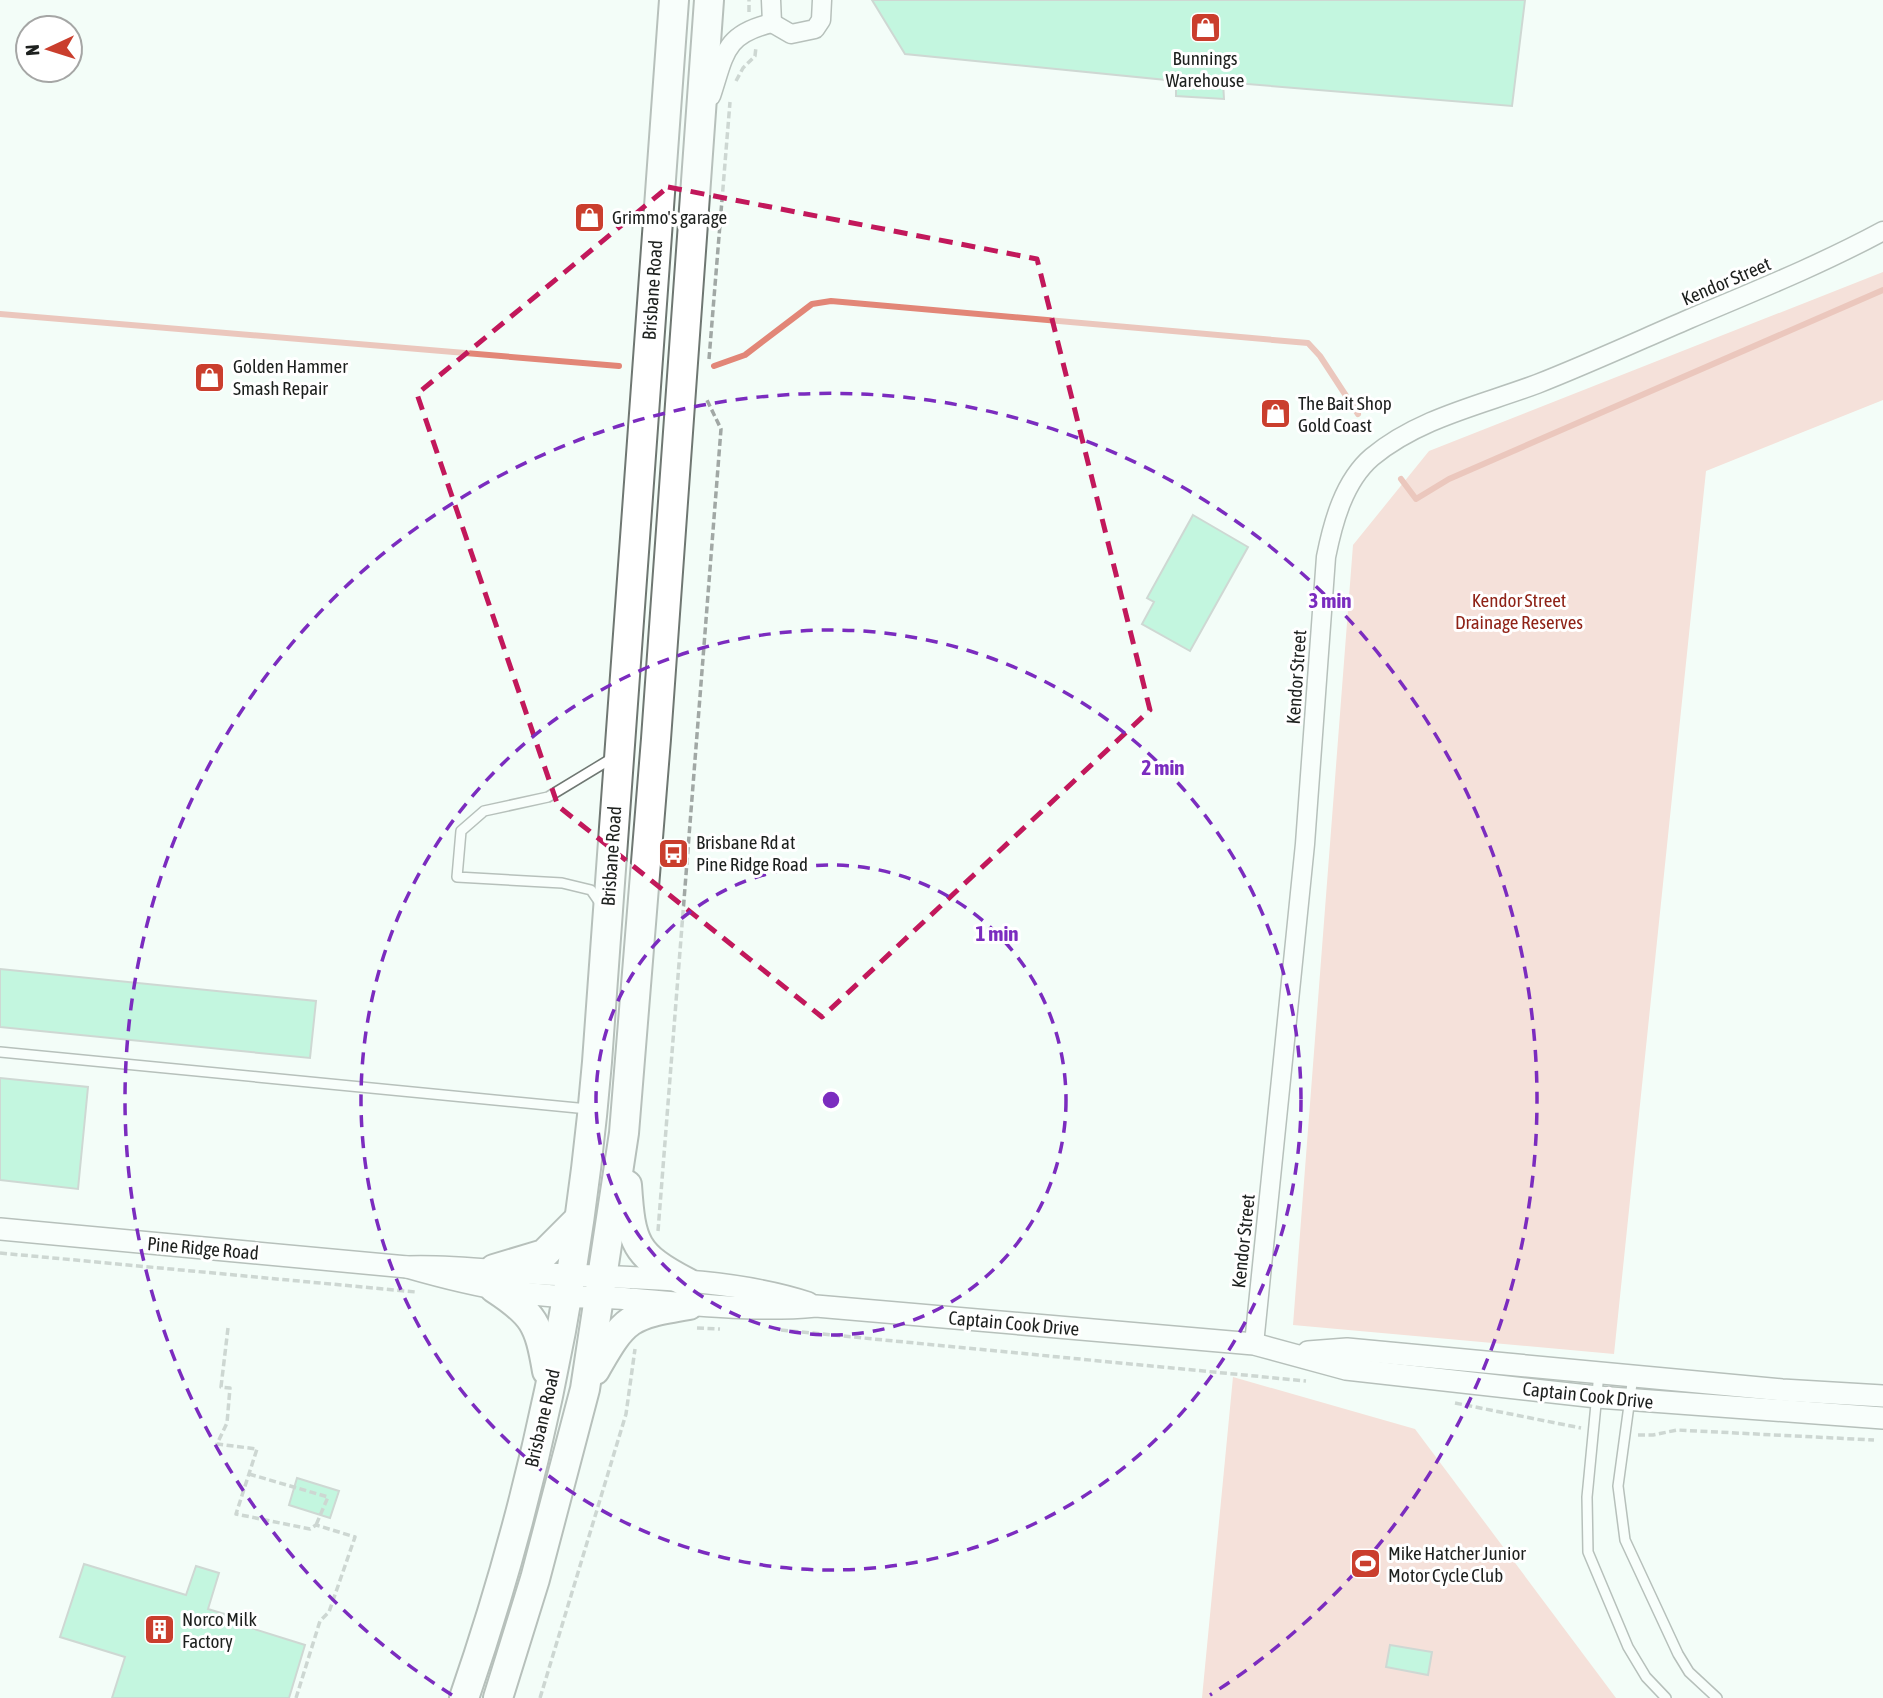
<svg xmlns="http://www.w3.org/2000/svg" width="1883" height="1698" font-family="'Asap Condensed',sans-serif">
  <rect width="100%" height="100%" fill="#f3fdf8"/>
  <g fill="#f8bfb5">
    <path d="M1883 272V400L1706 471 1614 1354 1293 1325 1353 545 1429 451Z"/>
    <path d="M1233 1377 1415 1429 1616 1698H1202Z"/>
  </g>
  <g fill="none" stroke-linecap="round" stroke-linejoin="round">
    <g stroke="#e28677" stroke-width="6">
      <path d="M0 314 619 366"/>
      <path d="M714 366 745 355 812 304 831 301 1308 343 1320 356 1358 414"/>
      <path d="M1401 479 1416 499 1449 479 1883 290"/>
    </g>
  </g>
  <g fill="#8aeec0" stroke="#a3aba7" stroke-width="2">
    <path d="M872 0H1525L1512 106 1223 82 1224 99 1176 96V81L905 54Z"/>
    <path d="M1193 515 1248 547 1190 651 1142 624 1154 602 1147 598Z"/>
    <path d="M0 969 316 1001 310 1058 0 1027Z"/>
    <path d="M0 1078 88 1087 78 1189 0 1180Z"/>
    <path d="M297 1478 339 1491 330 1518 289 1505Z"/>
    <path d="M84 1564 186 1595 196 1566 219 1573 208 1609 234 1617 232 1622 305 1645 289 1698H112L125 1657 60 1637Z"/>
    <path d="M1390 1645 1432 1652 1428 1675 1386 1667Z"/>
  </g>
  <g fill="none" stroke-linecap="round" stroke-linejoin="round">
    <defs>
      <g id="service">
        <path d="M600 903 591 890 562 883 457 877 461 831 484 811 548 797 614 757"/>
        <path d="M0 1052 588 1109"/>
        <path d="M1599 1373 1587 1497 1588 1552 1628 1647 1646 1677 1666 1698"/>
        <path d="M1633 1376 1618 1486 1625 1540 1678 1654 1689 1672 1717 1698"/>
      </g>
      <g id="minor">
        <path d="M771 0 772 23"/>
        <path d="M711 96C725 54 724 34 772 23L791 34 815 29 821 20 822 0"/>
        <path d="M1254 1344 1305 844 1326 557C1333 522 1344 481 1372 457 1419 418 1481 405 1537 384 1588 364 1638 341 1689 319 1755 291 1820 265 1883 231"/>
      </g>
      <g id="tertiary">
        <path d="M0 1229 407 1267C454 1265 498 1272 545 1274 627 1278 730 1277 808 1303"/>
        <path d="M407 1267C452 1280 496 1291 543 1295 572 1298 600 1296 629 1299 692 1304 753 1312 816 1306L1254 1344 1346 1369 1597 1397 1883 1418"/>
        <path d="M1308 1352 1347 1349 1782 1390 1883 1396"/>
      </g>
      <g id="trunk">
        <path d="M627 1185C631 1243 634 1255 688 1283"/>
        <path d="M494 1269 544 1254 579 1219"/>
        <path d="M494 1288C534 1314 539 1324 547 1371"/>
        <path d="M595 1370C625 1317 629 1315 689 1305"/>
        <path d="M464 1698C535 1493 579 1279 597 1062L674 0"/>
        <path d="M498 1698 535 1579 585 1389 624 1133 656 739 709 0"/>
      </g>
    </defs>
    <use href="#service" stroke="#6f7772" stroke-width="12"/>
    <use href="#minor" stroke="#6f7772" stroke-width="21"/>
    <use href="#tertiary" stroke="#6f7772" stroke-width="24"/>
    <use href="#trunk" stroke="#6f7772" stroke-width="32"/>
    <g stroke="#a1a8a5" stroke-width="3.5" stroke-dasharray="7 3.5" stroke-linecap="butt">
      <path d="M749 12V0"/>
      <path d="M736 81 743 68 755 56 756 47"/>
      <path d="M709 359 730 102"/>
      <path d="M658 1231 721 429 706 398"/>
      <path d="M0 1253 416 1292"/>
      <path d="M228 1328 221 1387 230 1388 227 1423 217 1444 257 1449 236 1514 310 1529 316 1525 355 1537 329 1612 320 1621 296 1698"/>
      <path d="M697 1328 720 1329"/>
      <path d="M781 1330 1306 1381"/>
      <path d="M1455 1403 1581 1428"/>
      <path d="M1638 1435H1653L1677 1430 1874 1440"/>
      <path d="M249 1474 328 1497 316 1525"/>
      <path d="M540 1698 626 1414 635 1349"/>
    </g>
    <use href="#service" stroke="#fff" stroke-width="9"/>
    <use href="#minor" stroke="#fff" stroke-width="18"/>
    <use href="#tertiary" stroke="#fff" stroke-width="21"/>
    <use href="#trunk" stroke="#fff" stroke-width="28"/>
  </g>
  <path d="M0 0H1883V1698H0ZM668 187 1037 259 1150 710 822 1017 558 806 417 394Z" fill="#f3fdf8" fill-opacity=".55" fill-rule="evenodd"/>
  <path fill="none" stroke="#c2185b" stroke-width="5" stroke-dasharray="14 9" stroke-linejoin="round" d="M668 187 1037 259 1150 710 822 1017 558 806 417 394Z"/>
  <g fill="none" stroke="#7b2cbf" stroke-width="3.5" stroke-dasharray="12 9">
    <circle cx="831" cy="1100" r="235"/>
    <circle cx="831" cy="1100" r="470"/>
    <path d="M452 1695A706 706 0 1 1 1210 1695"/>
  </g>
  <defs>
    <symbol id="shop-square" viewBox="-11 -11 22 22"><rect x="-9" y="-9" width="18" height="18" rx="4" fill="#ca3e2d" stroke="#fff"/><path d="M-5-2.5h2.3a2.7 3.5 0 0 1 5.4 0H5L5.5 6h-11ZM-1.5-2.5h3a1.5 2.3 0 0 0-3 0Z" fill="#fff"/></symbol>
    <symbol id="bus-square" viewBox="-11 -11 22 22"><rect x="-9" y="-9" width="18" height="18" rx="4" fill="#ca3e2d" stroke="#fff"/><path d="M-5-6H5V4H4V6H2V4H-2V6H-4V4H-5ZM-3.5-4V0h7V-4ZM-3.5 1.2v1.5H-2V1.2ZM2 1.2v1.5H3.5V1.2Z" fill="#fff"/></symbol>
    <symbol id="stadium-square" viewBox="-11 -11 22 22"><rect x="-9" y="-9" width="18" height="18" rx="4" fill="#ca3e2d" stroke="#fff"/><path d="M0-5a6.5 5 0 1 0 0 10a6.5 5 0 1 0 0-10ZM-3.5-1.8h7v3.6h-7Z" fill="#fff"/></symbol>
    <symbol id="building-square" viewBox="-11 -11 22 22"><rect x="-9" y="-9" width="18" height="18" rx="4" fill="#ca3e2d" stroke="#fff"/><path d="M-4-6H4V6H1V3H-1V6H-4ZM-2.5-4.3h1.7v1.8h-1.7ZM.8-4.3h1.7v1.8H.8ZM-2.5-1h1.7V.8h-1.7ZM.8-1h1.7V.8H.8Z" fill="#fff"/></symbol>
  </defs>
  <g fill-rule="evenodd">
    <use href="#shop-square" x="1188" y="10" width="35" height="35"/>
    <use href="#shop-square" x="572" y="200" width="35" height="35"/>
    <use href="#shop-square" x="192" y="360" width="35" height="35"/>
    <use href="#shop-square" x="1258" y="396" width="35" height="35"/>
    <use href="#bus-square" x="656" y="836" width="35" height="35"/>
    <use href="#stadium-square" x="1348" y="1546" width="35" height="35"/>
    <use href="#building-square" x="142" y="1612" width="35" height="35"/>
  </g>
  <g text-anchor="middle" stroke-width="6" stroke-linejoin="round" paint-order="stroke">
    <g font-size="19" fill="#1d201e" stroke="#fff" text-anchor="start">
      <text x="1205" y="65" text-anchor="middle">Bunnings<tspan x="1205" dy="22">Warehouse</tspan></text>
      <text x="612" y="224">Grimmo's garage</text>
      <text x="233" y="373">Golden Hammer<tspan x="233" dy="22">Smash Repair</tspan></text>
      <text x="1298" y="410">The Bait Shop<tspan x="1298" dy="22">Gold Coast</tspan></text>
      <text x="696" y="849">Brisbane Rd at<tspan x="696" dy="22">Pine Ridge Road</tspan></text>
      <text x="1388" y="1560">Mike Hatcher Junior<tspan x="1388" dy="22">Motor Cycle Club</tspan></text>
      <text x="182" y="1626">Norco Milk<tspan x="182" dy="22">Factory</tspan></text>
    </g>
    <g font-size="19" fill="#1d201e" stroke="#fff">
      <text transform="translate(1726 281) rotate(-23)" y="7">Kendor Street</text>
      <text transform="translate(652 290) rotate(-86)" y="7">Brisbane Road</text>
      <text transform="translate(1296 677) rotate(-86)" y="7">Kendor Street</text>
      <text transform="translate(611 856) rotate(-86)" y="7">Brisbane Road</text>
      <text transform="translate(1243 1241) rotate(-84)" y="7">Kendor Street</text>
      <text transform="translate(203 1248) rotate(5)" y="7">Pine Ridge Road</text>
      <text transform="translate(1014 1323) rotate(5)" y="7">Captain Cook Drive</text>
      <text transform="translate(1588 1395) rotate(6)" y="7">Captain Cook Drive</text>
      <text transform="translate(542 1418) rotate(-77)" y="7">Brisbane Road</text>
    </g>
    <g font-size="19" fill="#8f2317" stroke="#fff">
      <text x="1519" y="607">Kendor Street<tspan x="1519" dy="22">Drainage Reserves</tspan></text>
    </g>
  </g>
  <circle cx="831" cy="1100" r="10" fill="#7b2cbf" stroke="#fff" stroke-width="3.5"/>
  <g font-size="21" text-anchor="middle" font-weight="bold" fill="#7b2cbf" stroke="#fff" stroke-width="6" stroke-linejoin="round" paint-order="stroke">
    <text x="1330" y="608">3 min</text>
    <text x="1163" y="775">2 min</text>
    <text x="997" y="941">1 min</text>
  </g>
  <g transform="translate(49 49) rotate(266)"><circle r="33" fill="#ffffff" stroke="#a5a6a5" stroke-width="2"/>
  <path d="M0-5L12 26L0 18L-12 26Z" fill="#ca3e2d"/>
  <text y="-10" font-size="19" font-weight="bold" text-anchor="middle" fill="#1d201e">N</text>
  </g>
</svg>
